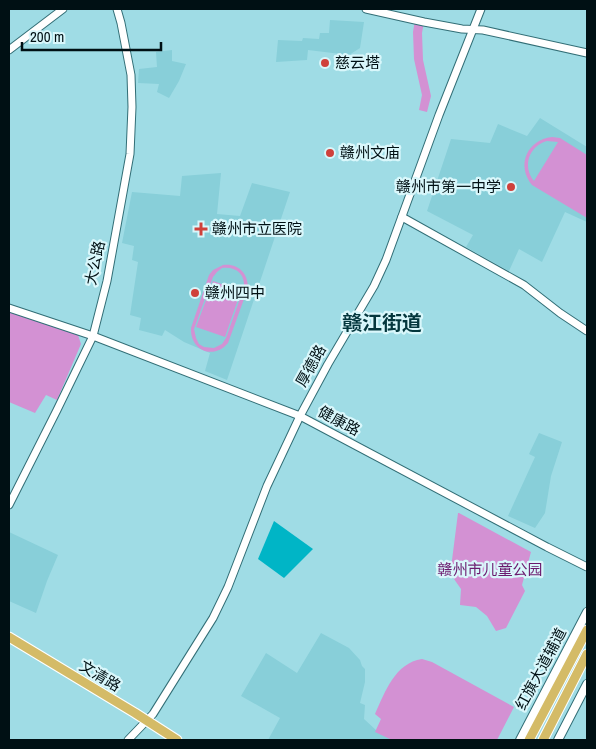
<svg xmlns="http://www.w3.org/2000/svg" width="596" height="749" font-family="'Archivo Narrow','Noto Sans SC',sans-serif">
  <rect width="100%" height="100%" fill="#9fdce5"/>
  <g fill="#88cfd9">
    <path d="M330 20 364 22 360 48 349 55 308 50 307 60 276 62 278 40 302 41 303 38 319 39 320 33H329Z"/>
    <path d="M172 50V61L186 64 179 81 169 98 157 92 159 84 138 83 139 69 157 67 156 52Z"/>
    <path d="M540 118 587 147V222L565 212 542 262 519 249 509 271 466 247 473 235 427 211 451 139 490 143 498 124 527 136Z"/>
    <path d="M221 173 217 214 240 216 252 183 290 192 227 380 205 371 210 353 184 342 165 330 162 336 139 330 141 318 130 315 138 262 132 260 134 246 122 243 132 192 180 196 182 176Z"/>
    <path d="M539 433 562 442 551 476 545 513 535 528 508 516 535 457 529 454Z"/>
    <path d="M9 532 58 555 47 581 36 613 9 601Z"/>
    <path d="M321 633 349 648 360 660 362 666 365 669V682L360 703 365 705 364 719 377 731 393 740H332L330 739 329 740H268L280 718 241 696 266 653 297 673Z"/>
  </g>
  <g fill="#d391d3" fill-rule="evenodd">
    <path d="M415 20 424 22 422 33 423 60 431 96 427 112 419 110 422 95 414 59 413 32Z"/>
    <path d="M552 137 560 138 587 155V218L532 185C516 165 527 140 552 137ZM547 141 558 142 534 181C522 166 529 146 547 141Z"/>
    <path d="M223 265C238 263 248 273 248 288L228 343C214 360 190 351 191 328L209 275 213 270ZM222 268C236 266 245 274 244 287L226 338 222 344 214 348 204 347 199 344 196 338 194 329 213 277 217 272Z"/>
    <path d="M213 281 241 291 225 337 196 327Z"/>
    <path d="M9 311 78 335 81 344 57 400 46 395 35 413 9 402Z"/>
    <path d="M458 513H459L531 552 522 585 525 591 506 628 496 631 487 616 476 607 460 605 461 589 454 579 451 568Z"/>
    <path d="M422 659 432 662 514 707 497 740H392L375 732 381 719 375 714C385 692 395 663 422 659Z"/>
  </g>
  <path fill="#00b5c6" d="M274 521 313 549 284 578 258 559Z"/>
  <g fill="none" stroke-linecap="round" stroke-linejoin="round">
    <defs>
      <g id="tertiary">
        <path d="M366 9 424 22 462 29 483 30 587 53"/>
        <path d="M9 50 63 9"/>
        <path d="M402 217 524 285 560 313 587 331"/>
        <path d="M9 308 93 336 300 416 547 547 587 567"/>
        <path d="M9 505 57 410 93 336 107 281 130 154 132 107 131 75 121 23 117 9"/>
        <path d="M128 740 153 714 213 618 228 587 267 486 300 416 328 364 374 286 386 260 439 115 481 9"/>
      </g>
      <g id="secondary">
        <path d="M520 740 587 612"/>
        <path d="M558 740 587 684"/>
      </g>
      <g id="primary">
        <path d="M9 637 135 713 177 740"/>
        <path d="M529 740 587 630"/>
        <path d="M543 740 587 654"/>
      </g>
    </defs>
    <use href="#tertiary" stroke="#326e76" stroke-width="9"/>
    <use href="#secondary" stroke="#326e76" stroke-width="10"/>
    <use href="#primary" stroke="#fff" stroke-width="11"/>
    <use href="#tertiary" stroke="#fff" stroke-width="7"/>
    <use href="#secondary" stroke="#fff" stroke-width="8"/>
    <use href="#primary" stroke="#d4bb67" stroke-width="9"/>
  </g>
  <g fill="#cf413b" stroke="#d9f7fb" stroke-width="2">
    <circle cx="325" cy="63" r="5"/>
    <circle cx="330" cy="153" r="5"/>
    <circle cx="511" cy="187" r="5"/>
    <path d="M198.5 221.5h5v5h5v5h-5v5h-5v-5h-5v-5h5z"/>
    <circle cx="195" cy="293" r="5"/>
  </g>
  <g text-anchor="middle" stroke-width="4.5" stroke-linejoin="round" paint-order="stroke">
    <g font-size="15" fill="#001014" stroke="#d9f7fb" text-anchor="start">
      <text x="335" y="68">慈云塔</text>
      <text x="340" y="158">赣州文庙</text>
      <text x="501" y="192" text-anchor="end">赣州市第一中学</text>
      <text x="212" y="234">赣州市立医院</text>
      <text x="205" y="298">赣州四中</text>
    </g>
    <g font-size="15" fill="#001014" stroke="#d9f7fb">
      <text transform="translate(95 263) rotate(-78)" y="5">大公路</text>
      <text transform="translate(311 366) rotate(-61)" y="5">厚德路</text>
      <text transform="translate(339 421) rotate(28)" y="5">健康路</text>
      <text transform="translate(541 669) rotate(-62)" y="5">红旗大道辅道</text>
      <text transform="translate(100 676) rotate(31)" y="5">文清路</text>
    </g>
    <g font-size="15" fill="#6b1a6e" stroke="#d9f7fb">
      <text x="490" y="575">赣州市儿童公园</text>
    </g>
    <g font-size="20" font-weight="bold" fill="#04373d" stroke="#d9f7fb">
      <text x="382" y="330">赣江街道</text>
    </g>
  </g>
  <rect width="596" height="749" fill="none" stroke="#001014" stroke-width="20"/>
  <path d="M22 42v8h139v-8" fill="none" stroke="#001014" stroke-width="2.5"/>
  <text x="30" y="42" font-size="15" fill="#001014" stroke="#d9f7fb" stroke-width="4" paint-order="stroke">200 m</text>
</svg>
